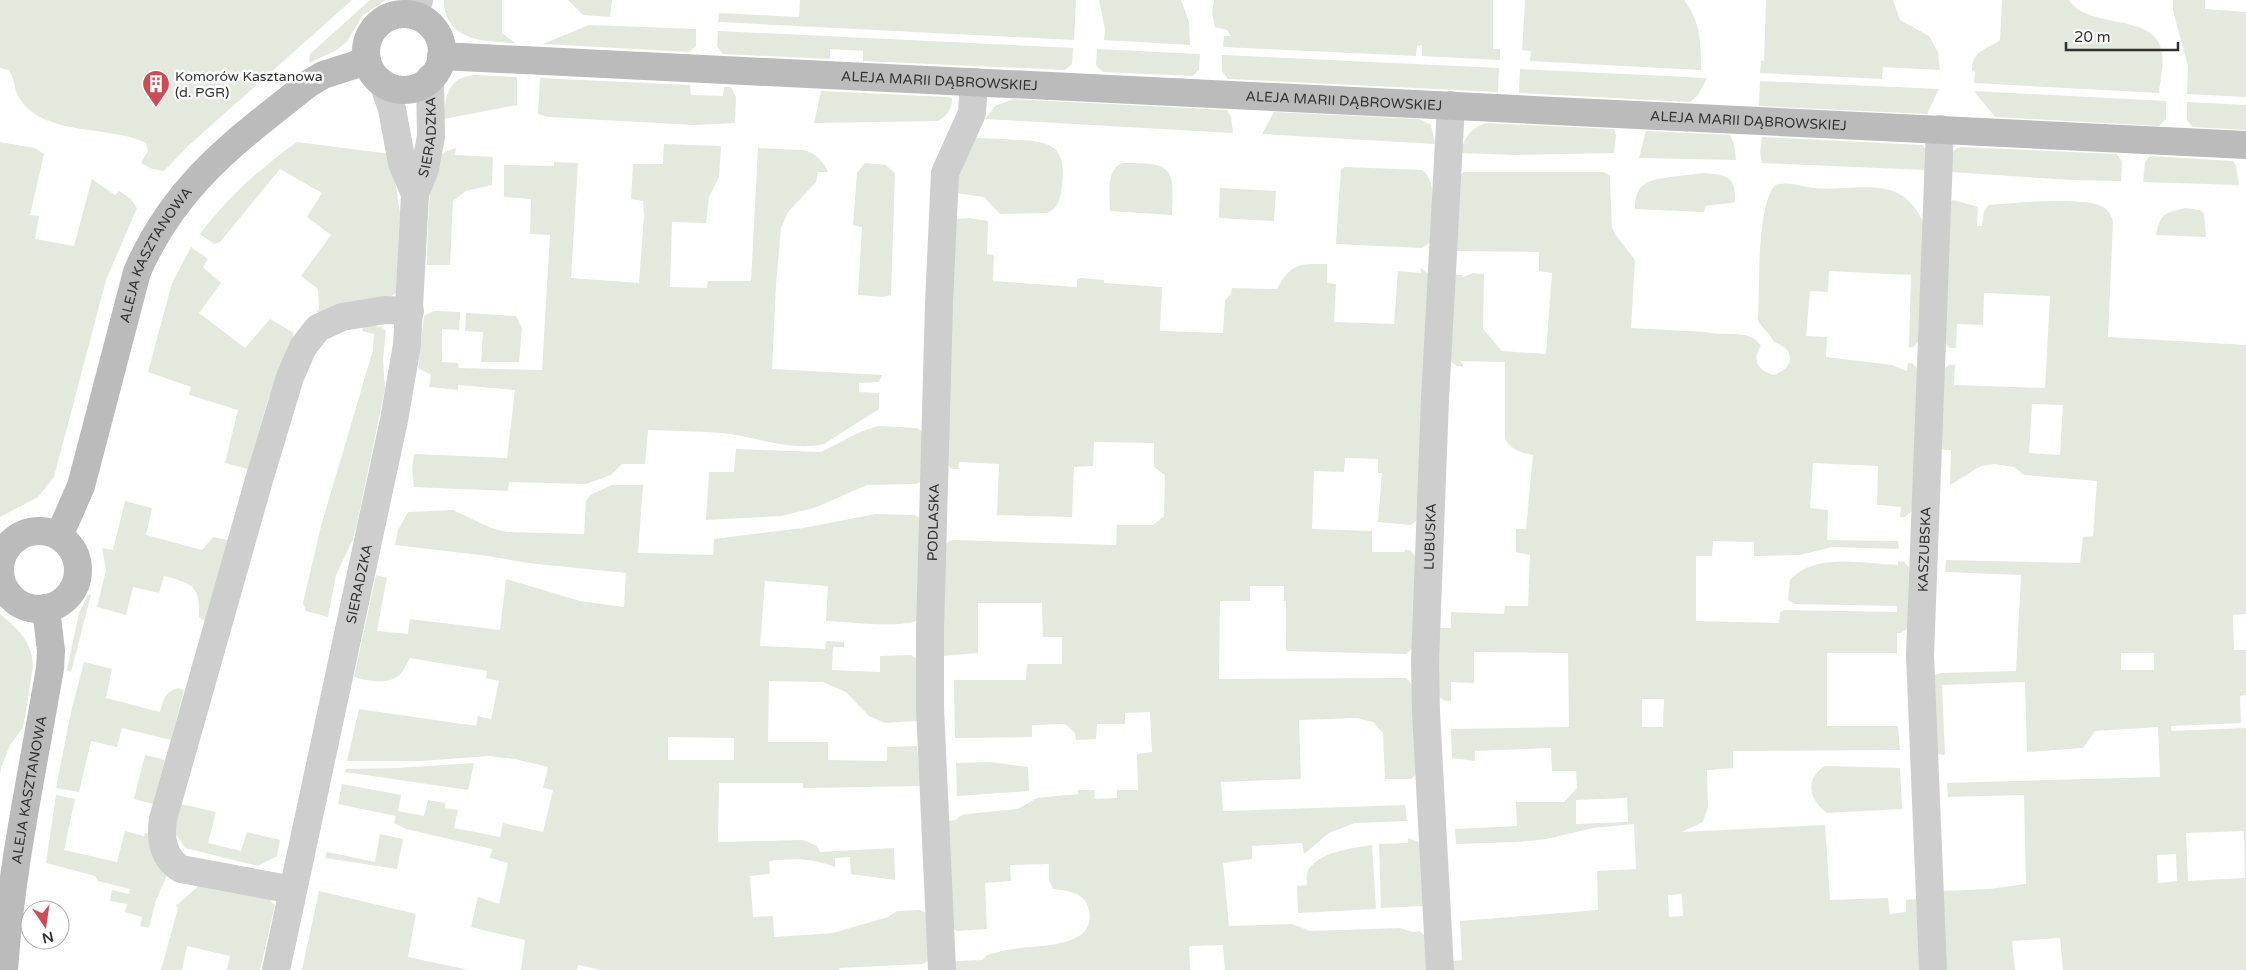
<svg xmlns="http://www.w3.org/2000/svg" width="2246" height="970" font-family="'Varela Round',sans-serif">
  <rect width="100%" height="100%" fill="#fff"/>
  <g fill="#e4e9de" fill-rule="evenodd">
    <path d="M0 0H352L188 146 164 171 152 169 141 163 148 151 146 143C111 125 44 137 20 99 14 91 15 79 9 70L0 68Z"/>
    <path d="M370 0H386L363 15 348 40 337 50 309 63 310 54Z"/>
    <path d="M444 0H502V33L515 43C486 42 444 41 444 0Z"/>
    <path d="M568 0H612L610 17 583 15Z"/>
    <path d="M800 0H1076L1074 40 718 22 719 13 799 17Z"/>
    <path d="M1099 0H1181L1189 22 1190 45 1104 40 1105 30Z"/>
    <path d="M1214 0H1493V49H1500V60L1422 56V45L1417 46 1416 56 1223 47 1224 36H1231L1227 30 1215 27 1212 14Z"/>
    <path d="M1525 0H1684C1701 22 1701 44 1701 70L1530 61 1531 51 1522 50Z"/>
    <path d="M1766 0H1893L1900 20 1929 36 1938 52 1940 70 1883 67 1882 79 1760 73 1761 61H1764Z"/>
    <path d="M2002 0H2069C2088 31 2158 11 2162 54 2164 66 2160 81 2159 93L1974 83 1975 72 1972 71C1972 50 1985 51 2000 40Z"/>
    <path d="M2173 0H2205V9L2246 12V97L2187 94 2188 66 2173 11Z"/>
    <path d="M589 25 696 29V46L689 52 543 44Z"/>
    <path d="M718 31 1073 48 1072 64 1065 70 863 61V51L830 49V59L723 54 717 46Z"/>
    <path d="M1097 49 1200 54 1199 70 1192 76 1103 72 1096 65Z"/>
    <path d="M1222 55 1499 68 1498 92 1228 79 1222 71Z"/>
    <path d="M1520 69 1707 78 1698 95 1690 102 1519 93Z"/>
    <path d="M475 75 517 77V105L443 119C446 95 448 77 475 75Z"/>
    <path d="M540 78 690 85 691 95 723 96 724 87H731L736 97 735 123 694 125 548 117 538 114Z"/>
    <path d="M1760 81 1939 89 1927 114 1759 106Z"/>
    <path d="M821 91 948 97 952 98C952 109 948 115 938 121L814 123Z"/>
    <path d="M1974 91 2166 101V119L2159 126 1995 117Z"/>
    <path d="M1013 99 1227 110 1231 117 1233 133 985 119 995 106Z"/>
    <path d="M2187 102 2246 105V130L2193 127 2187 120Z"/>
    <path d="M1274 112 1419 119 1431 125 1435 144 1262 134Z"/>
    <path d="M1486 123 1614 129 1616 136 1614 153 1514 155 1461 153C1463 138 1471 128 1486 123Z"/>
    <path d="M1646 131 1730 135 1734 144 1736 160 1639 158Z"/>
    <path d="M1762 137 1922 145 1926 149V170L1762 163 1760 152Z"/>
    <path d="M975 138C989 138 1004 139 1018 140 1051 141 1067 147 1062 184 1061 197 1059 208 1047 213L1000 214 984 197 956 193 957 175Z"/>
    <path d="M0 142 35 148 44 154 30 215 39 216 35 239 74 246 92 179 115 195 119 191 131 199 137 208 106 280 54 477 38 497 0 517Z"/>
    <path d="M297 142 391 154 400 213 396 293 386 299 319 317 317 311 319 309 318 289 301 276 331 235 307 217 322 193 280 169 220 242 214 244 200 234C230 195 257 171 297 142Z"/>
    <path d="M664 144 721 146 719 177 709 197 706 223 672 222 670 287 707 288 708 281H751L758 148 804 150C815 153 824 162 828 172H818L816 182 788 212 781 228 776 284 772 369 882 375 879 382 859 383V392L879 393V409L824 444C789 452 756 436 721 433 697 431 672 431 648 430L645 464H622L611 475 586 484 509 482 508 491 414 487 412 469 414 454 507 458 515 390 458 385V390L429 387 431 375 418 368 424 316 434 311 460 312 459 330 442 329V362L458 363 459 368 542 370 550 235 530 234 531 199 504 197V165L554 166V162L578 163 571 278 639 283 644 216 643 201 631 199 633 164H663Z"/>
    <path d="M1960 147 2117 154 2122 162 2121 181 2071 180 1951 172C1951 162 1949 150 1960 147Z"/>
    <path d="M456 148 455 155 493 157 492 185 466 191 453 201 450 265H427C428 238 427 179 439 158 442 152 450 150 456 148Z"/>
    <path d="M2150 156 2233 161 2236 166 2239 185 2143 182 2145 162Z"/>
    <path d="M865 163 886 165 895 173 891 295 883 297 858 295 862 227 853 225 857 173Z"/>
    <path d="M1122 163C1171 163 1175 165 1172 215L1110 211C1110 195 1105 171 1122 163Z"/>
    <path d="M1345 167 1422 170C1439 181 1432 224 1431 242L1422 248 1336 244 1341 169Z"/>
    <path d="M1464 172H1604L1610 176V180L1612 227 1615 234 1635 260 1631 328 1706 332C1724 337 1751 328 1761 346 1751 360 1759 372 1774 375 1796 367 1795 349 1774 342 1770 333 1762 329 1758 320 1760 288 1756 208 1775 185 1787 181 1801 186 1813 188 1837 191 1871 183 1893 191 1908 196 1918 210 1924 224L1918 342 1913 347H1909L1911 275 1829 271 1828 292 1810 291 1806 336 1827 337 1826 357 1892 365 1907 371 1908 363H1912L1918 369 1912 511 1905 517H1900L1901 507 1877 505 1878 466 1813 463 1810 508 1828 510 1827 540 1898 541 1899 549 1832 547 1800 555 1754 556V542L1713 541 1712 556H1696V621L1779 623 1780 613 1784 610 1897 612V606L1794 604 1788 600 1790 580C1815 552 1864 564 1898 565V561L1904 562 1909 567 1908 628 1901 633H1897V653H1827V726H1898L1900 750 1733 751V768L1707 770 1708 807 1703 822 1682 832 1825 825 1830 900 1888 898 1890 914 1906 912V900L1916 899 1921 970H1453V961L1462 960 1460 921 1598 910 1597 871 1636 869 1634 824 1593 828 1547 839 1518 842 1456 844 1455 829 1517 826 1516 802H1564L1577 788 1576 771H1552L1551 748 1475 751V761L1452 758 1451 729 1569 727 1568 653 1474 652V683L1451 682V701H1445L1438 696 1439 628H1451V612L1504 614 1505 606H1528L1530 555 1516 552V529H1526L1533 455C1519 452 1511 450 1505 438V362L1460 361 1463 364V367L1457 366 1450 361 1454 275H1462L1463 277 1473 273 1484 274 1483 329 1502 351 1546 354 1552 273 1539 271V252L1456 251 1460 175ZM1642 699H1664L1663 727H1642ZM1627 798 1628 822 1576 824V800ZM1682 894 1683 916 1669 917 1668 895Z"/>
    <path d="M1703 173C1726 175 1736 175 1735 202 1725 205 1713 203 1705 207L1704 212 1635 209C1635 182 1649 180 1671 177 1682 176 1692 174 1703 173Z"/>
    <path d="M1220 188 1276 191 1274 221 1219 218Z"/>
    <path d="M1954 200 1978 207 1977 226H1982L1984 211 1989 205C2012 203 2084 196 2103 207 2108 210 2112 216 2113 222L2108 337 2246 345V614L2233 615 2234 650H2246V695L2240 696 2241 723 2171 726V731L2246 728V970H2063L2060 938 2012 941 2015 970H1946L1941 891 1989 889 2026 884 2024 795 1948 797 1947 783 2160 777 2158 727 2095 731 2083 748 2027 752 2025 682 1942 685 1945 755 1935 754 1932 676 1941 673 2016 671 2021 575 1945 572 1946 560 2080 563 2083 537 2093 536 2097 481 2024 475 2014 467 1994 464 1981 466 1950 485 1951 450 1939 449 1943 370 1949 365H1955L1954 385 2045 388 2050 296 1984 293 1983 325 1957 324 1956 348H1950L1944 342 1951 201ZM2032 404 2063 405 2060 455 2029 453ZM2121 653H2154V670H2121ZM2244 831 2245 878 2188 881 2186 833ZM2176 854 2177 881 2158 883 2157 855Z"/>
    <path d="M2185 208 2200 210 2204 214 2206 237 2156 235C2160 214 2164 213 2185 208Z"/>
    <path d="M970 218 988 221 987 254 994 255 993 281 1077 287V279L1081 278 1104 280V283L1162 287 1160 331 1223 333 1225 300 1231 294 1232 288 1277 289C1291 263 1299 264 1327 264V283L1336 284 1334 322 1394 324 1398 271 1421 273V268L1430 275 1418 519 1411 525 1378 522 1382 473H1378V459L1345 458 1344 472 1314 471 1312 529 1372 531V552H1405V550H1410L1416 557 1413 648 1406 654H1403L1286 651V601H1284V586H1250V601H1220L1219 679 1401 678H1406L1412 684 1417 774 1411 779H1385L1383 733 1373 722 1357 718 1299 720 1301 779 1221 782 1223 811 1405 805 1407 821 1355 823 1329 833 1304 854 1302 843 1252 846V859L1223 863 1229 926 1292 924 1310 931 1400 928 1413 932 1419 931 1426 936 1428 970H1225L1223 945 1189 946 1190 970H954L953 964 958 961 982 960 987 955 995 953C1003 951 1012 949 1021 948 1045 945 1100 946 1088 907 1084 892 1067 891 1053 889L1049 880V864L1010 865 1011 881 985 883 987 929 957 931 951 928 947 821 956 820 960 816 966 814 1018 809 1037 798 1078 794V790H1094L1095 799 1117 798V790H1138L1137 754 1152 752 1150 712 1125 713V724H1097L1096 739 1076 740 1075 733 1065 724 1032 725V737L955 738 954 680H1026L1027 664H1062V637H1043L1042 603H978V653L942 656 945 545 949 541 955 540 1116 545 1117 525H1153L1164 516 1165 475 1154 467V443L1094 442 1093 466 1074 467 1072 517 997 515 999 464 959 462 958 469H952L947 465 955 219Z"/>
    <path d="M191 247 208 259 203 267 221 283 199 313 245 348 270 319 294 333 268 400 248 469 225 463 238 410 189 395 191 387 148 372 172 283Z"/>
    <path d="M466 313 516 316 522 328 519 362H481L483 332 465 331Z"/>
    <path d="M364 323 382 327 386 331 383 359 385 389 357 524 353 539 336 575 328 617 306 611 303 603 321 526 373 350 374 334 362 331Z"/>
    <path d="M878 426 917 428 922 431 921 482 915 484 867 485 814 508 781 516 706 520 709 472H734L736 449 821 452 860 432Z"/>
    <path d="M612 485H643L638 553 713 555 714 539 803 528 876 514 915 515 920 518 917 621C896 628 850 622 826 621L828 586 765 581 760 646 825 649 826 641 844 642V647H833L832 670 880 672V656L911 655 917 659 918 721 885 723 869 716 846 692 823 682 769 681 768 742H828V760L887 761V747L917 746 921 786 803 788V783H719L718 842 803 840 817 846 820 852 894 848 895 880 851 874 850 857 835 858V867C813 858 792 858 769 861L770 874 750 876 753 917 773 916 774 937 833 933 888 917 897 911 920 910 926 913 928 961 922 964 839 968V970H602L578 965 577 970H521L525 940 471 927 478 897 499 904 508 863 490 858 492 849 406 829 394 823 396 816 338 804 342 784 401 795 398 811 424 816 428 800 445 803V808L458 810 454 828 500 837 503 823 543 832 553 790 543 788 548 767 515 759 489 756 422 761H347L359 709 476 726 478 716 491 719 499 681 486 678 487 671 410 658C407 663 405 667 402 672 393 686 367 681 354 677L376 575 387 578 377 631 408 634 410 619 500 630 506 579 580 601 624 607 626 573 528 563 488 556 395 545 398 530 408 512 453 510 491 528 507 532 584 534 586 501 590 495ZM668 737 734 738V760H668Z"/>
    <path d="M125 501 152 508 146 535 202 550 213 537 228 540 205 621 199 617C200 585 193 584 164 576L159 593 133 587 126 615 97 607 106 570 102 548 113 550Z"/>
    <path d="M88 595H91L71 672 67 670 79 613Z"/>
    <path d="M0 614C18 629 32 641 33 666L25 717 22 729 10 745 1 768 0 775Z"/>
    <path d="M84 662 112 669 106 698 160 712C163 701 165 691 178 688L184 690 171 740 122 728 117 747 91 741 79 792 56 788 71 712Z"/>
    <path d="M145 755 165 760 153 804 134 799Z"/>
    <path d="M990 762 1028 767 1029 791 957 796 956 763Z"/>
    <path d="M474 763 468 790 345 772 346 769 397 768Z"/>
    <path d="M1825 766 1900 768 1902 809 1827 813C1809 800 1804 779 1825 766Z"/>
    <path d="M56 795 75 799 64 850 117 862 125 831 144 836 145 833 152 834 167 875 156 900 149 928 140 926 142 917 125 912 127 904 110 901 112 890 129 894 130 889 98 881 95 876 46 863Z"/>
    <path d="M181 804 216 812 208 843 241 851 247 832 280 840 277 856 258 866 185 848 174 831Z"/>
    <path d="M380 834 403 839 397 869 325 858 327 852 375 862Z"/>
    <path d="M1408 838 1421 843 1424 906 1381 908 1379 844 1408 843Z"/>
    <path d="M1372 845 1376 909 1298 913 1297 886 1307 885C1307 881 1306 876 1307 873 1315 852 1353 848 1372 845Z"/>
    <path d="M203 882 266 896 275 905 260 970H227L230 956 187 946 182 970H161L178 908 176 906Z"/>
    <path d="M319 891 416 914 408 957 469 970H302Z"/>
  </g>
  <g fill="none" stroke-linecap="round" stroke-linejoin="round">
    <g stroke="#cecece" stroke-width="28">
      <path d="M414 15 419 0"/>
      <path d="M383 83 392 109 402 163 415 194"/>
      <path d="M293 890 181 869C163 858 160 839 163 819L259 480 290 377 303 347 318 328 342 317 385 310 410 311"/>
      <path id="s1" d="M276 970 394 420 407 345 415 194 425 169 431 136 430 78"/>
      <path id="s2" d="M942 970 930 708V631L939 303 945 173 972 113 974 82"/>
      <path id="s3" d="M1440 970 1426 712 1425 661 1435 399 1451 105"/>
      <path id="s4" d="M1933 970 1920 655 1940 129"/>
    </g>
    <g stroke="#bbb" stroke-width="28">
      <circle cx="404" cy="52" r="38"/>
      <path id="s5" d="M441 56 2246 145"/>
      <circle cx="39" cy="570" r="39"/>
      <path id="s6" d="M59 536 81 486 137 272C175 184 236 141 308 84L323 75 367 61"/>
      <path id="s7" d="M4 970C11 868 33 769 50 668L51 651 46 608"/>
    </g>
  </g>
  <defs>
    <symbol id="building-pin" viewBox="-11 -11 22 30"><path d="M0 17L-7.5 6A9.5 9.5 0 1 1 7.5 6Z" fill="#d04a56" stroke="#fff"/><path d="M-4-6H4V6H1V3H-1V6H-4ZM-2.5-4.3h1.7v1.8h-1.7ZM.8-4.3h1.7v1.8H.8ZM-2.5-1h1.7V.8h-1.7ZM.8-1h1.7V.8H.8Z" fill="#fff"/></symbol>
  </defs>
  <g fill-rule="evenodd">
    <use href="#building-pin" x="140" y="68" width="32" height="43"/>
  </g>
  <g text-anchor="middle" stroke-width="5" stroke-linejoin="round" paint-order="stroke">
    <g font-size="14" fill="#313131" stroke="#fff" text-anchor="start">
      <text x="175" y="81">Komorów Kasztanowa<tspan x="175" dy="16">(d. PGR)</tspan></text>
    </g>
    <g font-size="14" fill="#313131" stroke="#fff">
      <text dy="5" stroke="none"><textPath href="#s5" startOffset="499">ALEJA MARII DĄBROWSKIEJ</textPath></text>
      <text dy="5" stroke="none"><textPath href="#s5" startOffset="904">ALEJA MARII DĄBROWSKIEJ</textPath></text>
      <text dy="5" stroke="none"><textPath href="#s5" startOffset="1309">ALEJA MARII DĄBROWSKIEJ</textPath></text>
      <text dy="5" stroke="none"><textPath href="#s1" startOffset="849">SIERADZKA</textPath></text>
      <text dy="5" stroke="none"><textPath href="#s6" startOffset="299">ALEJA KASZTANOWA</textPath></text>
      <text dy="5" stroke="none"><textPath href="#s2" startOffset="448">PODLASKA</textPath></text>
      <text dy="5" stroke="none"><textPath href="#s3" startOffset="434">LUBUSKA</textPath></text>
      <text dy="5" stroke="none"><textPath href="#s4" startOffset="421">KASZUBSKA</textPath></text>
      <text dy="5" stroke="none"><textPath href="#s1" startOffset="395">SIERADZKA</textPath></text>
      <text dy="5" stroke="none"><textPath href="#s7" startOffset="182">ALEJA KASZTANOWA</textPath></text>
    </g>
  </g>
  <g transform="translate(45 925) rotate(167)"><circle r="24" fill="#ffffff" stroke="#adadad"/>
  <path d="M0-4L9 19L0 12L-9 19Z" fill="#d04a56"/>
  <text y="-8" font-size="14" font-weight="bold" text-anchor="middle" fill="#313131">N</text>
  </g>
  <path d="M2066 42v8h112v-8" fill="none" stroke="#313131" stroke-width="2.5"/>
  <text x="2074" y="42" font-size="15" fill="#313131" stroke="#ffffff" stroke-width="4" paint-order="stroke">20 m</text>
</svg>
